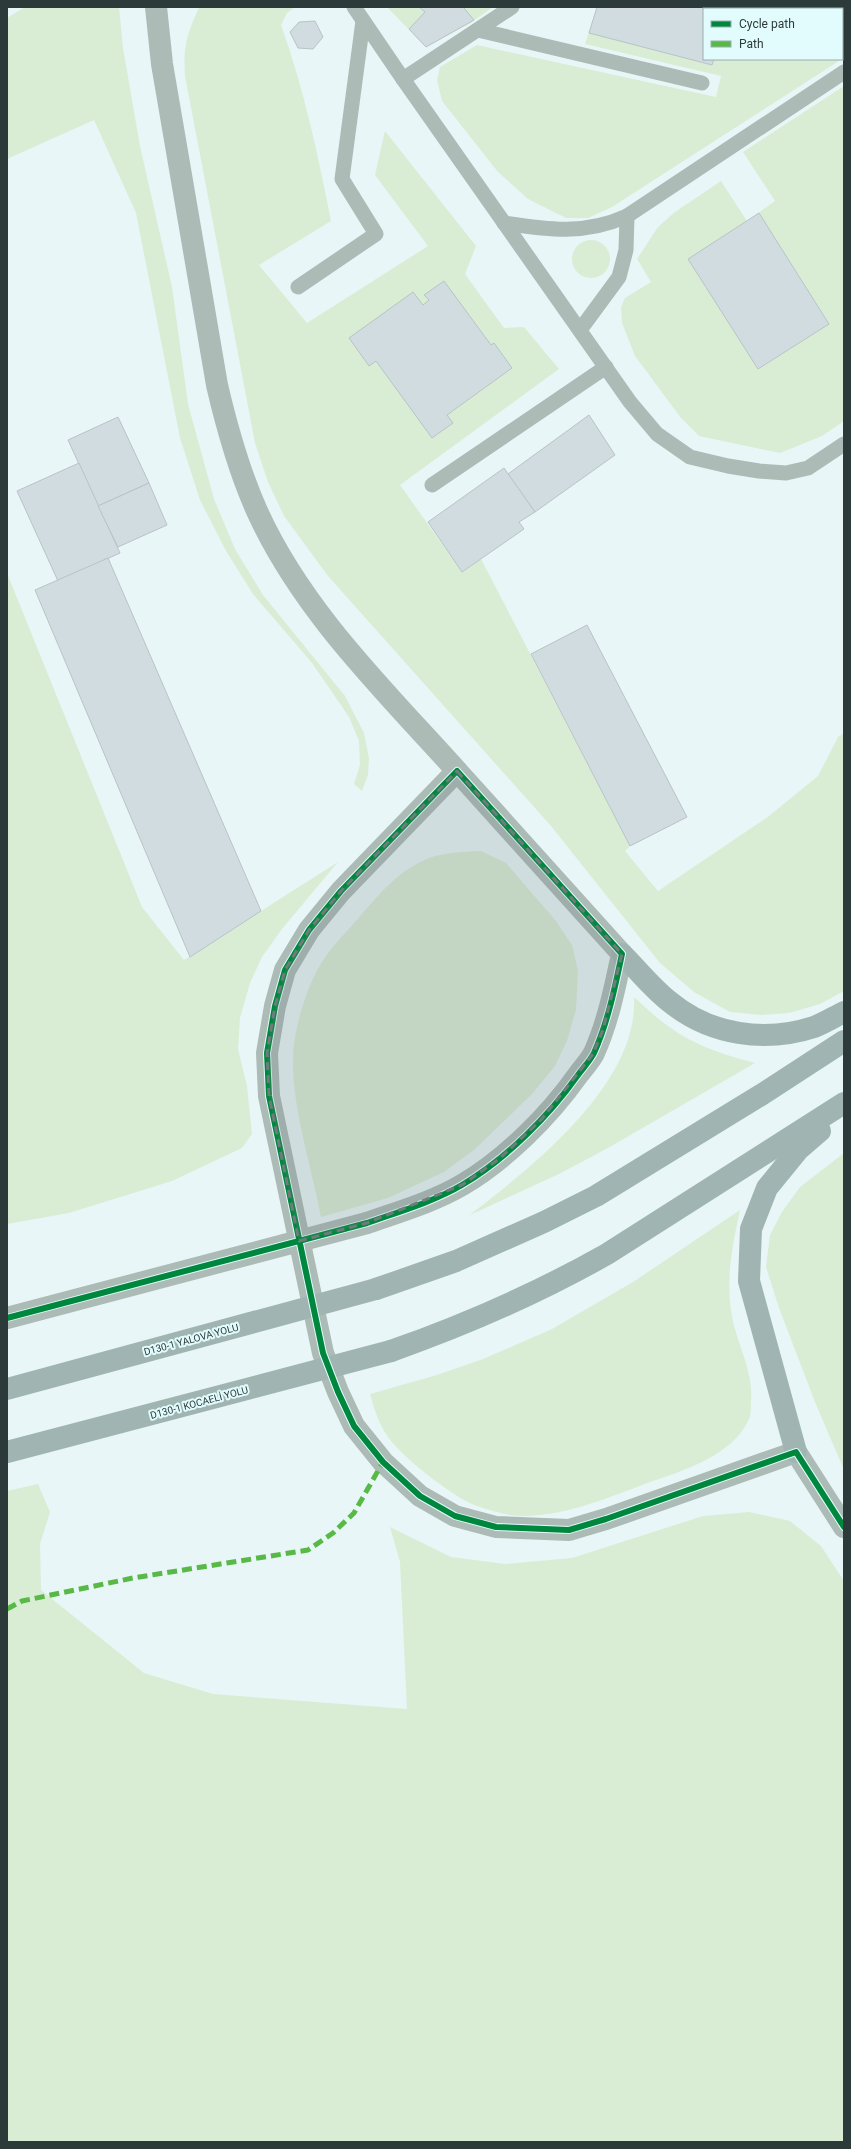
<svg xmlns="http://www.w3.org/2000/svg" width="851" height="2149" font-family="Roboto,sans-serif">
  <rect width="100%" height="100%" fill="#e8f6f8"/>
  <g fill="#d9edd5">
    <path d="M25 7H119L123 48 140 146 172 287 188 404 214 499 235 549 263 595 345 696 364 733 369 758 368 775 362 791 354 784 360 765 359 741 349 717 312 663 253 594 226 551 200 500 180 438 136 213 94 120 7 159V18Z"/>
    <path d="M199 7H295L287 13 281 25C304 89 318 155 331 221L259 265 307 323 428 246 375 175 385 131 476 246 465 274 504 328 524 327 559 369 400 485 462 572 481 559 630 846 625 851 658 891 769 816 818 776 838 737 844 733V991L820 1004 789 1013 761 1015 730 1012 694 992 660 963 551 826 328 576 284 516 268 482 255 443 185 76C183 45 187 35 199 7Z"/>
    <path d="M387 7H493L469 24 426 47Z"/>
    <path d="M597 7H844V58L842 59V9H704V59H842L612 207 588 218H566L528 199 498 172 442 101 437 80 440 67 477 45 716 97 721 76 585 44Z"/>
    <path d="M844 86V421L822 436 780 453 699 436 681 418 635 356 622 323 621 307 625 298 651 282 637 259 658 227 675 212 721 181 747 221 775 201 743 152Z"/>
    <circle cx="591" cy="259" r="19"/>
    <path d="M7 573 142 907 184 960 338 862 282 929 262 957 250 983 240 1018 238 1049 247 1086 252 1134 242 1148 172 1181 69 1213 7 1224Z"/>
    <path d="M481 851 506 863 556 921 572 945 578 971 576 1010 567 1041 555 1066 533 1093 474 1150 444 1172 388 1198 321 1217C312 1168 291 1105 293 1056 294 1027 308 980 326 956 336 942 350 928 361 915 379 894 397 873 422 861 440 852 462 852 481 851Z"/>
    <path d="M634 997C676 1037 699 1048 755 1063L608 1148 559 1174 468 1216C530 1169 639 1084 634 997Z"/>
    <path d="M844 1153V1470L815 1402 779 1308 766 1267 770 1235 782 1212 800 1187Z"/>
    <path d="M740 1210C733 1243 726 1275 731 1310 735 1342 754 1369 751 1402 751 1407 751 1414 749 1419 734 1454 686 1470 653 1481 612 1496 569 1515 526 1516 510 1517 478 1508 464 1500 442 1487 403 1458 388 1437 379 1424 374 1409 370 1394L437 1375 483 1359 552 1329 633 1282Z"/>
    <path d="M38 1484 50 1512 40 1544 41 1590 144 1673 213 1694 407 1709 400 1562 390 1527 451 1557 505 1564 572 1558 703 1516 749 1512 790 1521 821 1546 844 1581V2142H7V1491Z"/>
  </g>
  <g fill="#d1dce0" stroke="#b9c3c7">
    <path d="M419 7H463L474 20 426 47 409 29 425 12Z"/>
    <path d="M597 7H726V9H704V59H714L712 65 589 33Z"/>
    <path d="M315 21 323 37 313 49 298 48 290 32 299 22Z"/>
    <path d="M759 213 829 324 758 369 688 259Z"/>
    <path d="M444 281 491 345 494 343 512 368 447 415 453 423 432 438 376 361 369 366 349 338 413 292 423 305 429 300 424 295Z"/>
    <path d="M589 415 615 455 535 512 508 474Z"/>
    <path d="M118 417 149 483 98 506 68 440Z"/>
    <path d="M79 463 120 553 58 581 17 491Z"/>
    <path d="M504 468 535 512 519 522 524 529 462 572 428 522Z"/>
    <path d="M149 483 167 525 118 547 98 506Z"/>
    <path d="M108 558 261 911 190 957 35 590Z"/>
    <path d="M587 625 687 817 630 846 531 654Z"/>
  </g>
  <g fill="none" stroke-linecap="round" stroke-linejoin="round">
    <g stroke="#adbbb7" stroke-width="15">
      <path d="M354 7 403 79 630 402 657 434 690 457 728 466 759 471 786 473 808 468 844 444"/>
      <path d="M478 30 702 83"/>
      <path d="M403 79 512 7"/>
      <path d="M504 223C549 230 585 235 627 216L844 72"/>
      <path d="M298 287 376 234 342 179 363 21"/>
      <path d="M580 330 619 277 626 250 627 216"/>
      <path d="M432 485 606 367"/>
    </g>
    <g stroke="#adbbb7" stroke-width="22">
      <path d="M156 7 162 64 217 385C227 428 239 471 257 511 302 611 385 691 457 771"/>
      <path d="M367 1223C398 1212 433 1202 462 1185 506 1159 549 1116 578 1075 583 1068 590 1061 594 1053 608 1022 615 987 622 954L457 771 341 891 309 930 285 970 275 1006 267 1053 269 1096 323 1353 338 1392 354 1426 383 1462 420 1496 455 1516 496 1527 569 1530 606 1519 796 1452 844 1527"/>
    </g>
    <g stroke="#a0b5b1" stroke-width="22">
      <path d="M622 954C638 970 652 988 670 1002 710 1035 765 1043 814 1027 824 1023 834 1017 844 1012"/>
      <path d="M376 1289 456 1261 544 1222 596 1196 761 1095 844 1041"/>
      <path d="M391 1351C465 1325 538 1293 607 1254L844 1103"/>
      <path d="M796 1452 749 1281 751 1229 767 1188 798 1150 820 1131"/>
    </g>
    <path stroke="#adbbb7" stroke-width="22" d="M7 1318 367 1223"/>
    <g stroke="#a0b5b1" stroke-width="22">
      <path d="M7 1389 376 1289"/>
      <path d="M7 1452 391 1351"/>
    </g>
    <path stroke="#58b947" stroke-width="5" stroke-dasharray="10 5" stroke-linecap="butt" d="M7 1609 22 1601 133 1578 308 1550 333 1533 354 1513 383 1462"/>
    <defs>
      <path id="cycleway" d="M7 1318 367 1223C398 1212 433 1202 462 1185 506 1159 549 1116 578 1075 583 1068 590 1061 594 1053 608 1022 615 987 622 954L457 771 341 891 309 930 285 970 275 1006 267 1053 269 1096 323 1353 338 1392 354 1426 383 1462 420 1496 455 1516 496 1527 569 1530 606 1519 796 1452 844 1527"/>
    </defs>
    <use href="#cycleway" stroke="#e2fcfe" stroke-width="8"/>
    <use href="#cycleway" stroke="#00873e" stroke-width="6"/>
  </g>
  <path fill="#6e7c7c" fill-opacity="0.2" stroke="#6e7c7c" stroke-width="3" stroke-dasharray="8 5" stroke-linejoin="round" d="M457 771 622 954 603 1030 593 1054 541 1120 499 1159 462 1185 367 1223 299 1241 269 1096 267 1053 275 1006 285 970 309 930 341 891Z"/>
  <g text-anchor="middle" stroke-width="4" stroke-linejoin="round" paint-order="stroke">
    <g font-size="10" fill="#2d3a3a" stroke="#e2fcfe">
      <text transform="translate(191 1339) rotate(-15)" y="4">D130-1 YALOVA YOLU</text>
      <text transform="translate(199 1402) rotate(-15)" y="4">D130-1 KOCAELİ YOLU</text>
    </g>
  </g>
  <rect width="851" height="2149" fill="none" stroke="#2d3a3a" stroke-width="16"/>
  <rect x="703" y="8" width="140" height="52" fill="#e2fcfe" stroke="#9aaeb0"/>
  <rect x="711" y="21" width="20" height="6" fill="#00873e" stroke="#9aaeb0"/>
  <text x="739" y="28" font-size="12" fill="#2d3a3a">Cycle path</text>
  <rect x="711" y="41" width="20" height="6" fill="#58b947" stroke="#9aaeb0"/>
  <text x="739" y="48" font-size="12" fill="#2d3a3a">Path</text>
</svg>
